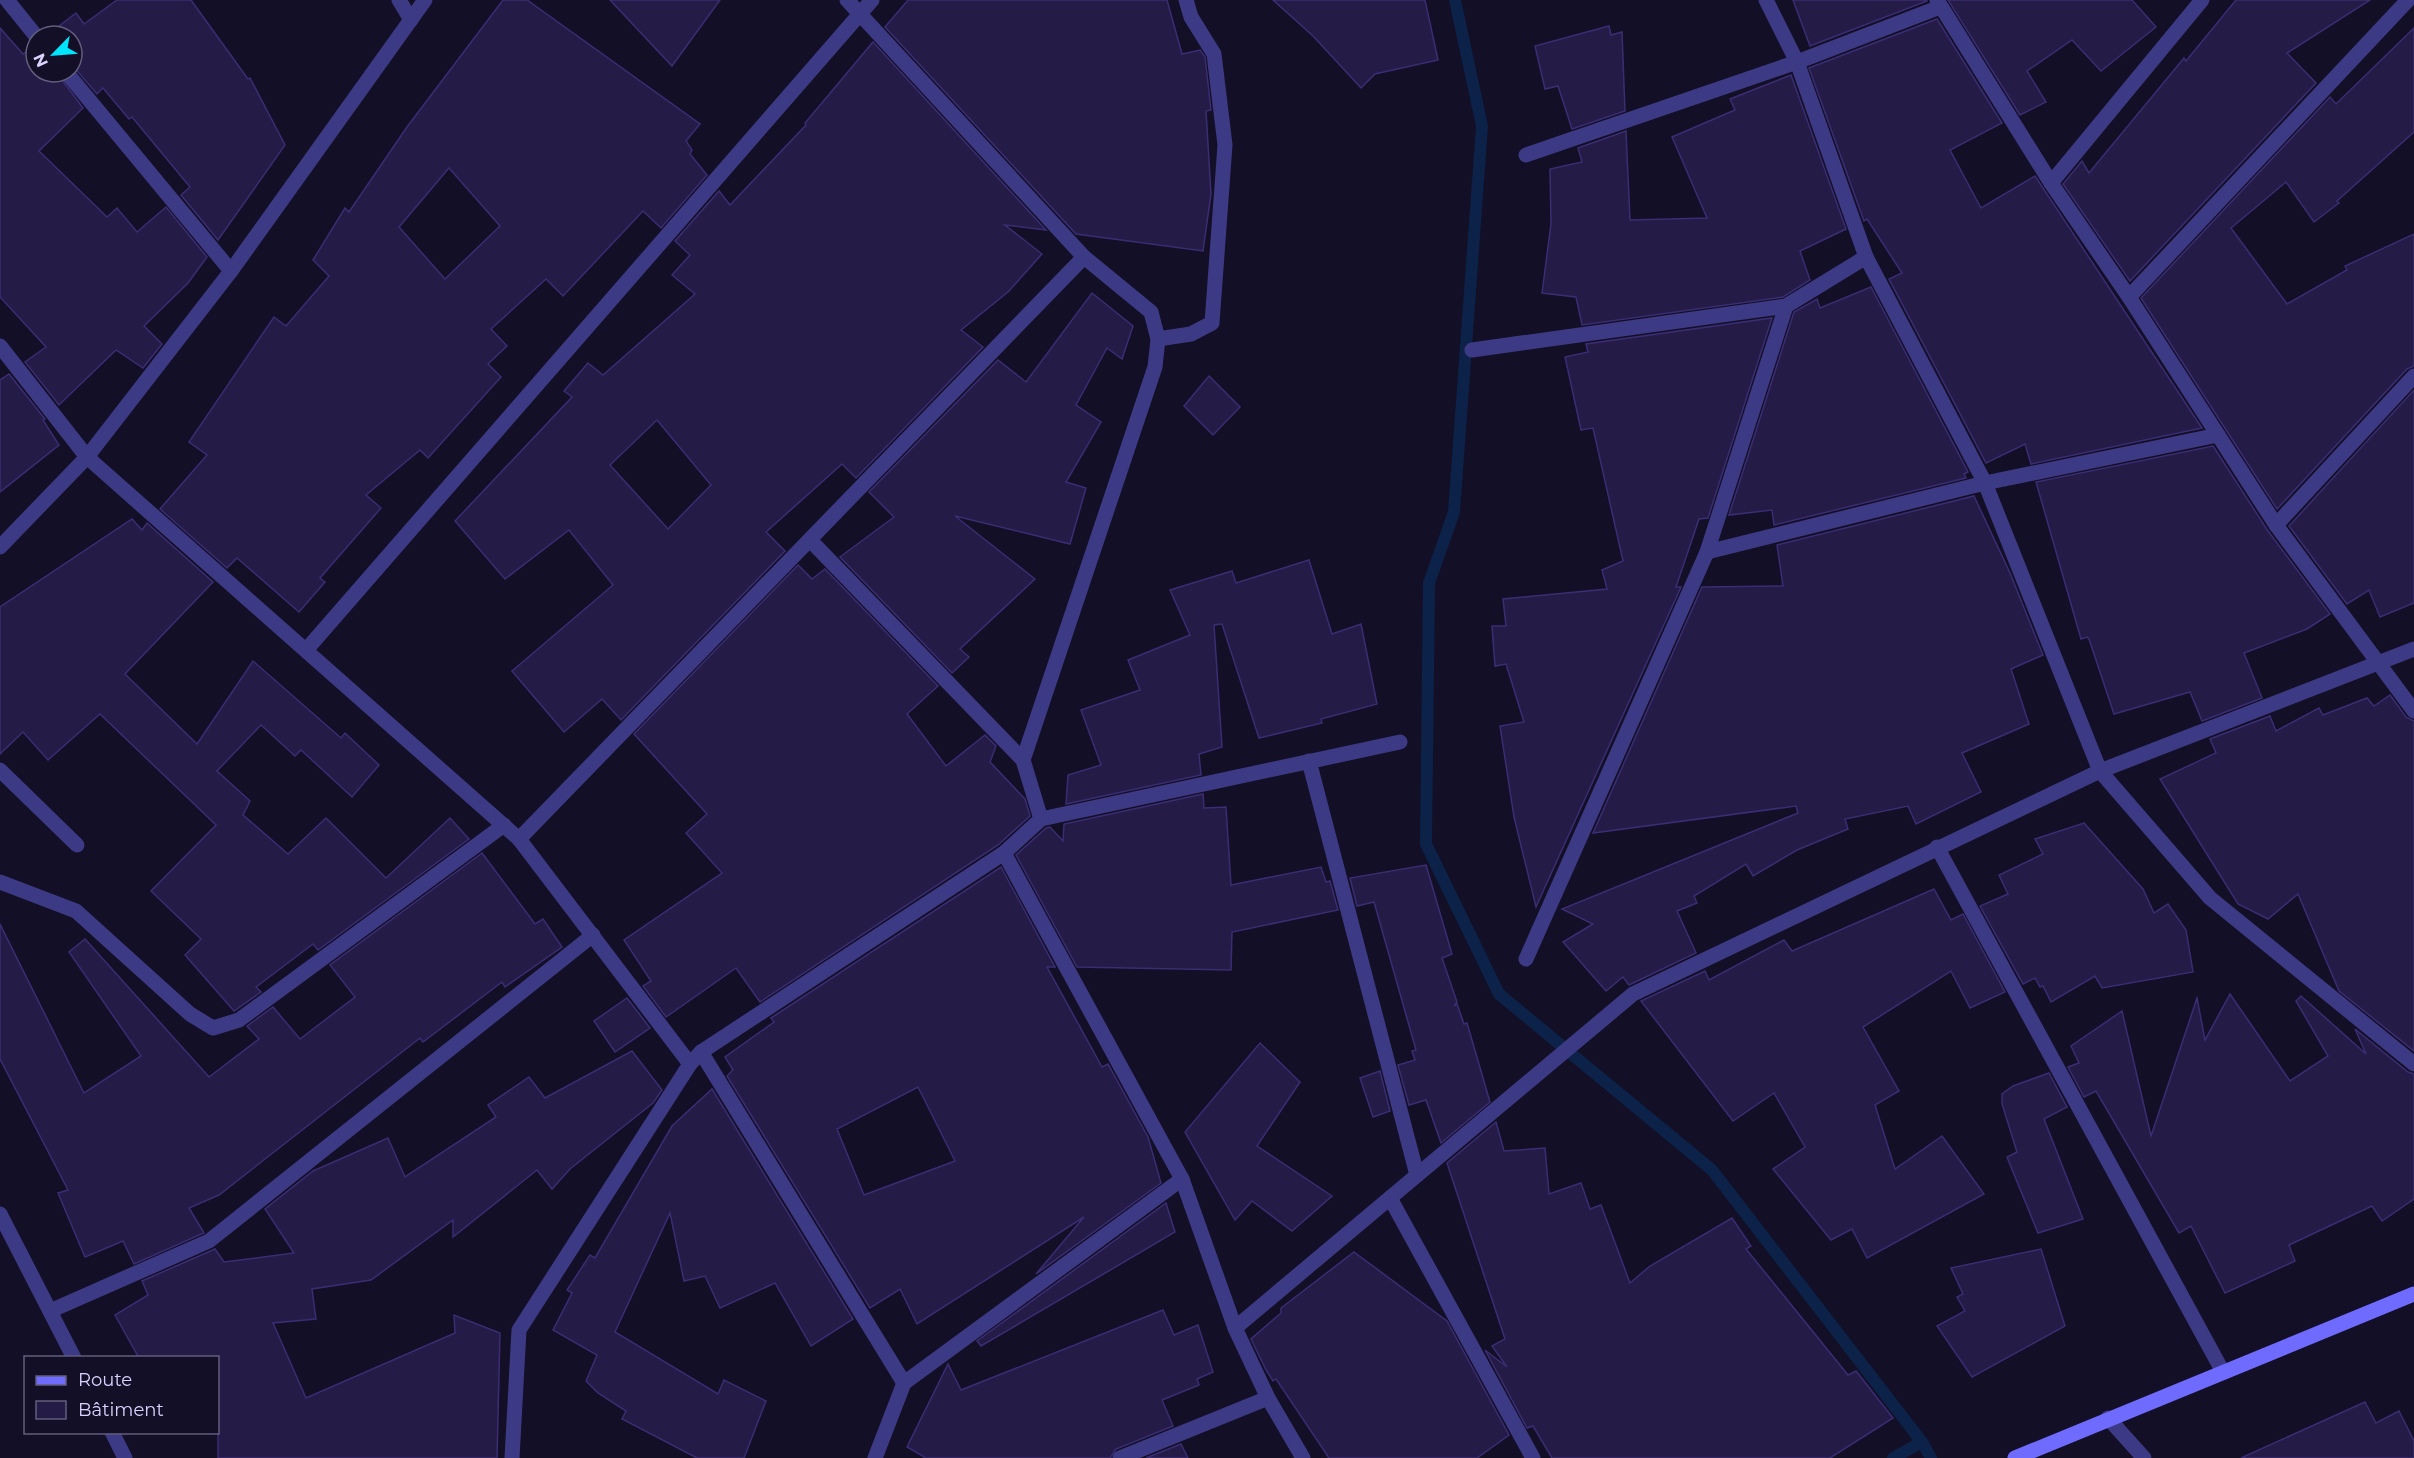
<svg xmlns="http://www.w3.org/2000/svg" width="2414" height="1458" font-family="Montserrat,sans-serif">
  <rect width="100%" height="100%" fill="#130f26"/>
  <g fill="none" stroke-linecap="round" stroke-linejoin="round">
    <g stroke="#0c2248" stroke-width="12">
      <path d="M1455 0 1482 126 1454 512 1429 583 1426 844 1499 994 1712 1170 1922 1442 1931 1458"/>
      <path d="M1893 1458 1922 1442"/>
    </g>
  </g>
  <g fill="#241b47" stroke="#3b2d73" stroke-width="1.5" fill-rule="evenodd">
    <path d="M117 0H191L248 79 250 78 285 145 218 240 181 195 190 187 132 117 129 119 103 88 97 94 72 65V36H46L76 13 84 24Z"/>
    <path d="M503 0H527L700 124 686 141 692 150 690 154 707 175 661 228 643 211 563 296 546 279 491 329 507 346 488 364 501 377 428 458 420 450 366 495 381 508 320 578 325 582 299 612 237 558 227 568 160 509 207 455 189 442 274 317 286 326 329 276 313 260 345 208 349 212 407 127ZM449 168 500 226 445 279 399 227Z"/>
    <path d="M610 0H720L672 66Z"/>
    <path d="M908 0H1167L1182 54 1200 50 1205 57 1211 110 1206 111 1211 194 1203 251 1076 234 885 27Z"/>
    <path d="M1273 0H1425L1438 60 1375 74 1361 88 1313 36Z"/>
    <path d="M1793 0H1927V1L1810 46Z"/>
    <path d="M1948 0H2132L2156 27 2101 71 2072 40 2027 71 2046 102 2020 115Z"/>
    <path d="M2236 0H2370L2287 53 2316 83 2130 281 2063 184 2082 161 2089 173 2184 58 2186 61Z"/>
    <path d="M1937 19 2002 123 1950 150 1981 208 2035 176 2202 428 2031 464 2025 444 1986 463 1889 279 1902 273 1867 219 1864 221 1809 68Z"/>
    <path d="M1609 26 1611 35 1622 32 1625 111 1572 129 1558 86 1545 89 1535 46Z"/>
    <path d="M0 28 23 54 36 46V72H56L83 108 39 151 107 217 117 208 137 232 166 207 207 257 188 283 144 326 162 344 143 368 116 350 59 405 25 362 46 347 0 297Z"/>
    <path d="M2414 28V132L2337 201 2339 203 2314 222 2286 182 2231 228 2287 304 2347 270 2345 266 2414 234V366L2407 369 2277 509 2141 298 2330 97 2336 104Z"/>
    <path d="M873 42 1046 230 1005 225 1042 254 1008 292 961 330 983 347 856 478 842 464 766 532 785 551 621 720 602 699 564 732 512 671 613 585 569 530 505 579 455 521 572 397 564 391 588 363 603 375 695 294 672 275 690 255 675 241 719 191 730 205 806 125 805 123ZM657 420 711 485 668 529 610 465Z"/>
    <path d="M1791 75 1846 229 1800 251 1810 280 1783 297 1582 325 1576 297 1542 293 1551 224 1550 169 1582 162 1578 148 1626 131 1630 220 1707 218 1672 137 1735 110 1730 99Z"/>
    <path d="M1871 287 1968 472 1964 474 1966 478 1774 525 1772 510 1729 515 1794 312 1817 299 1820 308Z"/>
    <path d="M1092 293 1133 326 1122 359 1107 348 1076 405 1101 422 1066 482 1086 488 1070 544 955 516 1035 579 960 649 969 657 952 673 840 557 894 517 869 492 998 360 1026 382Z"/>
    <path d="M1772 318 1708 518 1699 519 1676 587H1681L1536 907 1514 817 1500 726 1524 722 1506 664 1495 666 1492 626H1506L1503 599 1607 589 1602 570 1623 561 1593 428 1581 430 1565 357 1588 352 1586 344Z"/>
    <path d="M9 374 45 419 43 420 59 445 0 492V380Z"/>
    <path d="M1209 376 1240 407 1213 435 1184 406Z"/>
    <path d="M2414 390V603L2380 617 2369 590 2347 604 2289 526Z"/>
    <path d="M2213 446 2268 531 2330 614 2307 629 2244 653 2262 698 2202 721 2190 692 2114 714 2089 639 2087 637 2081 639 2036 482Z"/>
    <path d="M1974 496 2010 573 2043 655 2011 669 2029 724 1962 753 1981 792 1916 824 1908 806 1845 819 1848 829 1797 850 1753 876 1746 864 1694 896 1697 903 1677 911 1696 953 1629 985 1623 977 1606 991 1563 942 1593 924 1562 909 1798 813 1796 806 1593 833 1702 587 1783 586 1777 545Z"/>
    <path d="M132 519 142 530 147 523 213 582 125 674 197 744 253 661 341 738 345 733 379 765 352 797 301 750 295 756 261 725 217 771 250 801 243 815 288 854 326 818 386 878 450 818 469 839 318 950 313 944 256 987 261 992 234 1011 185 955 201 939 151 891 216 825 100 714 48 760 23 732 0 754V607Z"/>
    <path d="M1309 560 1332 634 1361 624 1377 704 1321 719 1322 723 1259 738 1222 624 1214 625 1222 747 1199 754 1201 775 1066 804 1068 775 1101 765 1081 710 1140 690 1128 660 1190 635 1170 590 1232 571 1236 583Z"/>
    <path d="M798 565 812 579 825 569 938 686 907 714 946 766 985 735 996 746 990 762 1025 799 1030 816 998 845 760 1002 736 968 666 1017 643 986 651 981 624 940 722 873 686 833 707 814 634 734Z"/>
    <path d="M2390 695 2406 717 2414 721V1051L2339 991 2298 894 2268 919 2238 904 2160 779 2216 753 2210 739 2270 716 2276 731 2319 708 2323 715 2367 698 2374 706Z"/>
    <path d="M1203 794 1204 808 1226 807 1231 885 1321 867 1326 882 1330 881 1338 910 1232 932 1231 970 1077 967 1016 855 1046 828 1050 827 1063 841 1064 824Z"/>
    <path d="M2084 823 2143 889 2154 913 2168 904 2186 930 2193 972 2102 988 2095 976 2051 1002 2043 986 2040 987 2035 978 2023 984 1980 906 2008 894 1999 875 2043 854 2035 839Z"/>
    <path d="M482 853 535 924 543 919 562 947 505 987 502 982 423 1042 420 1038 219 1195 189 1208 204 1233 134 1264 123 1241 85 1257 58 1193 68 1190 0 1059V924L84 1093 141 1056 69 952 85 939 209 1077 259 1039 247 1026 273 1007 300 1039 355 997 330 965Z"/>
    <path d="M1426 865 1452 954 1442 958 1457 1002 1454 1006 1457 1004 1464 1024 1467 1023 1490 1102 1441 1143 1426 1100 1409 1105 1398 1065 1415 1060 1412 1051 1416 1050 1374 902 1357 906 1350 878Z"/>
    <path d="M1001 867 1055 967H1047L1102 1067 1108 1064 1148 1137 1161 1183 1036 1274 1084 1217 917 1324 900 1289 870 1308 727 1076 733 1070 725 1057 774 1022 771 1018ZM918 1087 955 1161 864 1195 837 1129Z"/>
    <path d="M1934 889 1951 920 1963 914 2005 992 1970 1008 1951 971 1863 1027 1899 1091 1875 1105 1895 1169 1942 1136 1984 1194 1867 1258 1852 1229 1831 1240 1773 1169 1805 1147 1774 1093 1733 1121 1641 1001 1705 971 1709 980 1784 940 1792 951Z"/>
    <path d="M2230 994 2290 1081 2328 1056 2296 1001 2301 996 2366 1054 2355 1029 2408 1072 2414 1074V1199L2382 1221 2372 1206 2289 1245 2295 1261 2225 1293 2191 1226 2179 1233 2096 1091 2084 1097 2068 1067 2079 1063 2071 1046 2122 1011 2151 1136 2197 998 2205 1040Z"/>
    <path d="M627 998 650 1028 615 1052 594 1021Z"/>
    <path d="M1260 1043 1300 1082 1257 1146 1332 1196 1292 1231 1252 1201 1235 1220 1185 1132Z"/>
    <path d="M632 1051 662 1090 653 1103 570 1169 552 1189 537 1170 453 1237V1220L371 1280 312 1289 316 1319 273 1323 306 1398 455 1333 454 1315 500 1333 497 1458H218V1358H139L115 1315 148 1295 142 1281 215 1249 224 1262 294 1253 265 1209 313 1171 388 1138 405 1177 496 1117 488 1105 529 1077 545 1098Z"/>
    <path d="M1380 1071 1390 1111 1373 1117 1360 1078Z"/>
    <path d="M2049 1073 2067 1107 2044 1119 2083 1219 2038 1233 2007 1157 2017 1152 2002 1104V1094L2013 1086Z"/>
    <path d="M712 1089 853 1319 811 1346 775 1283 720 1308 705 1276 684 1281 670 1213 615 1332 718 1394 724 1380 766 1401 744 1458H697L622 1419 626 1411 598 1393 586 1381 597 1355 553 1330 572 1293 567 1290 590 1255 595 1258 672 1126Z"/>
    <path d="M1496 1122 1504 1151 1545 1148 1549 1194 1581 1183 1590 1209 1601 1205 1630 1283 1650 1266 1732 1218 1751 1246 1746 1249 1848 1375 1856 1371 1893 1418 1830 1458H1552L1533 1426 1527 1428 1485 1350 1507 1367 1492 1346 1505 1339 1447 1163Z"/>
    <path d="M1166 1203 1175 1232 981 1346 977 1341Z"/>
    <path d="M2041 1249 2065 1326 1972 1377 1937 1326 1965 1311 1957 1297 1963 1294 1951 1268Z"/>
    <path d="M1354 1252 1447 1321 1509 1435 1477 1458H1329L1276 1379 1273 1381 1266 1370 1251 1339 1281 1313V1308Z"/>
    <path d="M1163 1310 1174 1335 1198 1325 1213 1372 1197 1379 1199 1385 1162 1400 1173 1426 1116 1449 1110 1458H926L907 1447 948 1364 961 1390Z"/>
    <path d="M2365 1402 2376 1423 2399 1411 2414 1441V1458H2241Z"/>
    <path d="M1181 1444 1188 1458H1146Z"/>
  </g>
  <g fill="none" stroke-linecap="round" stroke-linejoin="round">
    <g stroke="#3d3a85" stroke-width="15">
      <path d="M7 0 36 36"/>
      <path d="M399 0 411 20"/>
      <path d="M1766 0 1797 62 1866 257 1985 483 2100 771 2210 898 2414 1064"/>
      <path d="M1937 0 2051 183 2129 297 2276 525 2414 711"/>
      <path d="M66 72 231 271"/>
      <path d="M1526 155 1797 62 1940 7"/>
      <path d="M2051 183 2202 0"/>
      <path d="M2129 297 2408 0"/>
      <path d="M1158 339 1191 334 1212 323 1225 145 1214 54 1191 17 1186 0"/>
      <path d="M0 346 87 457 519 839 690 1064"/>
      <path d="M1472 350 1786 306 1866 257"/>
      <path d="M2276 525 2414 376"/>
      <path d="M810 540 1023 760"/>
      <path d="M0 547 87 457 231 271 425 0"/>
      <path d="M1707 552 1985 483 2218 435"/>
      <path d="M307 649 872 0"/>
      <path d="M1309 761 1417 1175"/>
      <path d="M0 770 77 845"/>
      <path d="M1041 819 1400 742"/>
      <path d="M519 839 1084 257"/>
      <path d="M1937 847 2223 1372"/>
      <path d="M1004 853 1182 1179 1235 1328 1268 1398 1303 1458"/>
      <path d="M0 882 76 911 190 1014 213 1028 239 1020 504 825"/>
      <path d="M1526 959 1707 552 1786 306"/>
      <path d="M701 1052 904 1383"/>
      <path d="M1390 1198 1533 1458"/>
      <path d="M0 1214 74 1358"/>
      <path d="M50 1311 209 1241 593 935"/>
      <path d="M1235 1328 1633 994 2100 771 2414 649"/>
      <path d="M2108 1418 2144 1458"/>
      <path d="M112 1432 125 1458"/>
      <path d="M512 1458 519 1330 690 1064 701 1052 1004 853 1041 819 1023 760 1155 367 1158 339 1151 312 1084 257 847 0"/>
      <path d="M875 1458 904 1383 1182 1179"/>
      <path d="M1120 1458 1268 1398"/>
    </g>
    <path stroke="#6f6bff" stroke-width="15" d="M2015 1458 2414 1294"/>
  </g>
  <rect x="24" y="1356" width="195" height="78" fill="#130f26" stroke="#625e7d" stroke-width="1.5"/>
  <rect x="36" y="1376" width="30" height="9" fill="#6f6bff" stroke="#625e7d" stroke-width="1.5"/>
  <text x="78" y="1386" font-size="18" fill="#d9d4ff">Route</text>
  <rect x="36" y="1401" width="30" height="18" fill="#241b47" stroke="#625e7d" stroke-width="1.5"/>
  <text x="78" y="1416" font-size="18" fill="#d9d4ff">Bâtiment</text>
  <g transform="translate(54 54) rotate(245)"><circle r="28" fill="#130f26" stroke="#625e7d" stroke-width="1.5"/>
  <path d="M0-4.5L10 22L0 15L-10 22Z" fill="#00e5ff"/>
  <text y="-9" font-size="16" font-weight="bold" text-anchor="middle" fill="#d9d4ff">N</text>
  </g>
</svg>
